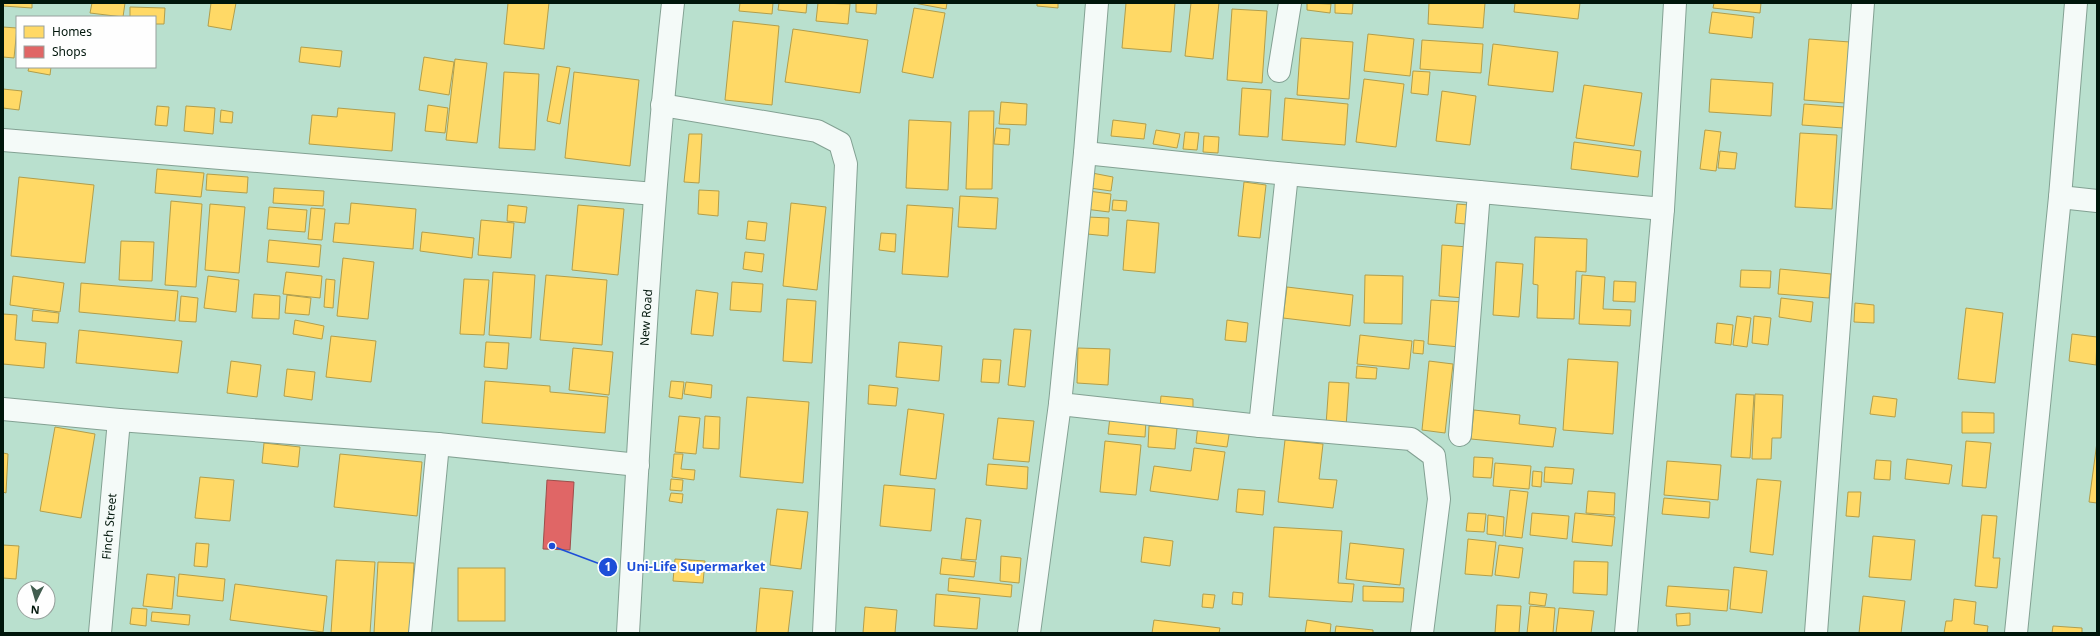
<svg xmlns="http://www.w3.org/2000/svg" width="2100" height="636" font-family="'Noto Sans',sans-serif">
  <rect width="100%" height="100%" fill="#b9e0ce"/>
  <g fill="#ffd966" stroke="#b29e4b">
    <path d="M3 3H32V8L3 6Z"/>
    <path d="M92 3H125L123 17 90 13Z"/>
    <path d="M211 3H236L231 30 208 26Z"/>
    <path d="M508 3H549L544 49 504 44Z"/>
    <path d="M740 3H773L772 14 739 11Z"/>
    <path d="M779 3H807L806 13 778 10Z"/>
    <path d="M818 3 850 4 848 24 816 21Z"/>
    <path d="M856 3H877L876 14 856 12Z"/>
    <path d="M914 3H947L946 9Z"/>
    <path d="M1037 3H1058V8L1037 6Z"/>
    <path d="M1126 3H1175L1171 52 1122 48Z"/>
    <path d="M1191 3H1219L1213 59 1185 56Z"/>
    <path d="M1307 3 1331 4 1330 13 1307 10Z"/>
    <path d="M1335 3H1353L1352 14 1335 13Z"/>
    <path d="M1429 3H1485L1483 28 1428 24Z"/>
    <path d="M1515 3H1580L1578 19 1514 12Z"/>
    <path d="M1714 3H1761L1760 13 1713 8Z"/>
    <path d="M130 7 165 8 164 24H155V17H130Z"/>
    <path d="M914 8 945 13 933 78 902 72Z"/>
    <path d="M1232 9 1267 11 1262 83 1227 80Z"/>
    <path d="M1712 12 1754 17 1752 38 1709 33Z"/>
    <path d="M733 21 779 26 772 105 725 100Z"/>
    <path d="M3 27 17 28 14 58 3 57Z"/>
    <path d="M793 29 868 40 860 93 785 82Z"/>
    <path d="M1368 34 1414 39 1410 76 1364 71Z"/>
    <path d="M1301 38 1353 42 1349 99 1297 95Z"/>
    <path d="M1809 39 1850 42 1845 103 1804 100Z"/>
    <path d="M1422 40 1483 44 1481 73 1420 69Z"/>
    <path d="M1493 44 1558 52 1553 92 1488 85Z"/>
    <path d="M301 47 342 51 340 67 299 62Z"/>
    <path d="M424 57 454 62 449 95 419 90Z"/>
    <path d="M455 59 487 63 477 143 446 140Z"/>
    <path d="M557 66 570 68 560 124 547 121Z"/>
    <path d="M29 67H51L50 75 28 71Z"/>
    <path d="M1413 71 1430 72 1428 95 1411 93Z"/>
    <path d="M504 72 539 74 535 150 499 148Z"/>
    <path d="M574 72 639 80 630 166 565 158Z"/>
    <path d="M1364 79 1404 84 1396 147 1356 142Z"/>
    <path d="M1711 79 1773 83 1771 116 1709 112Z"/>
    <path d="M1584 85 1642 93 1634 146 1576 138Z"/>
    <path d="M1242 88 1271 90 1268 137 1239 135Z"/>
    <path d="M3 89 22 91 19 110 3 108Z"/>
    <path d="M1442 91 1476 96 1470 145 1436 141Z"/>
    <path d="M1285 98 1348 104 1345 145 1282 140Z"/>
    <path d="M1001 102 1027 104 1026 125 999 124Z"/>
    <path d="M1804 104 1845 107 1843 128 1802 125Z"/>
    <path d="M428 105 448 108 445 133 425 131Z"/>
    <path d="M157 106 169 107 167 126 155 125Z"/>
    <path d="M186 106 215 108 213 134 184 131Z"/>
    <path d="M338 108 395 113 392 151 309 144 312 115 337 117Z"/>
    <path d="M221 110 233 112 232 123 220 122Z"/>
    <path d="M969 111H994L992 189H966Z"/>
    <path d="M909 120 951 122 948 190 906 188Z"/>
    <path d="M1113 120 1146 124 1144 139 1111 136Z"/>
    <path d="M996 128 1010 129 1009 145 994 144Z"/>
    <path d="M1156 130 1180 134 1177 148 1153 144Z"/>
    <path d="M1705 130 1721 132 1716 171 1700 169Z"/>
    <path d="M1185 132 1199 133 1197 150 1183 149Z"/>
    <path d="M1800 133 1837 135 1832 209 1795 207Z"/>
    <path d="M689 134H702L699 183 684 182Z"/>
    <path d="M1204 136 1219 137 1218 153 1203 152Z"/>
    <path d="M1574 142 1641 151 1638 177 1571 169Z"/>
    <path d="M1720 151 1737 153 1735 169 1718 168Z"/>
    <path d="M157 169 204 173 201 197 155 193Z"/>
    <path d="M1092 173 1113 177 1111 191 1090 188Z"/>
    <path d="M207 174 248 177 247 193 206 190Z"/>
    <path d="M19 177 94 185 85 263 11 256Z"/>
    <path d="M1244 182 1266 185 1260 238 1238 236Z"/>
    <path d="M274 188 324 191 323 206 273 203Z"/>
    <path d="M699 190 719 191 718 216 698 214Z"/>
    <path d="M1088 191 1111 194 1109 212 1085 209Z"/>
    <path d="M960 196 998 198 996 229 958 227Z"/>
    <path d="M1113 200 1127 201 1126 211 1112 210Z"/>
    <path d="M171 201 202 204 196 287 165 285Z"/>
    <path d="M351 203 416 209 413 249 333 242 335 223 349 224Z"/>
    <path d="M791 203 826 207 817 290 783 286Z"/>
    <path d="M210 204 245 207 239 273 205 270Z"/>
    <path d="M1457 204 1469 205 1466 224 1455 223Z"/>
    <path d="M508 205 527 207 525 223 507 221Z"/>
    <path d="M578 205 624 209 618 275 572 270Z"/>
    <path d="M907 205 953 208 948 277 902 274Z"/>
    <path d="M269 207 307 210 305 232 267 229Z"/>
    <path d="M311 208 325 209 322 240 308 239Z"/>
    <path d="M1088 217 1109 218 1108 236 1087 234Z"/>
    <path d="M481 220 514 223 511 258 478 255Z"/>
    <path d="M1127 220 1159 223 1155 273 1123 270Z"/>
    <path d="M748 221 767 223 765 241 746 239Z"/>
    <path d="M422 232 474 238 472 258 420 251Z"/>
    <path d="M881 233 896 234 895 252 879 250Z"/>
    <path d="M1535 237 1587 239 1586 272 1576 271 1574 319 1537 318 1538 285 1533 284Z"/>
    <path d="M269 240 321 245 319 267 267 262Z"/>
    <path d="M121 241 154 242 152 281 119 280Z"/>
    <path d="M1442 245 1468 247 1465 298 1439 296Z"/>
    <path d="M745 252 764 254 762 272 743 269Z"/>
    <path d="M343 258 374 262 368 319 337 316Z"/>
    <path d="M1496 262 1523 264 1519 317 1493 315Z"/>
    <path d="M1780 269 1831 274 1829 298 1778 294Z"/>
    <path d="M1741 270 1771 271 1770 288 1740 287Z"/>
    <path d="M286 272 322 276 320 298 283 294Z"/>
    <path d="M493 272 535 275 531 338 489 335Z"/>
    <path d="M546 275 607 280 602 345 540 340Z"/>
    <path d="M1365 275 1403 276 1402 324 1364 323Z"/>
    <path d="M1582 275 1605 277 1603 309 1631 310 1630 326 1579 324Z"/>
    <path d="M13 276 64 283 60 312 10 305Z"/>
    <path d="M208 276 239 280 236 312 204 308Z"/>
    <path d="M326 279 335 280 333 308 324 307Z"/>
    <path d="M464 279 489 280 484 335 460 334Z"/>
    <path d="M1614 281 1636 282 1635 302 1613 301Z"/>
    <path d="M732 282 763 284 761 312 730 310Z"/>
    <path d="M81 283 178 291 175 321 79 312Z"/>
    <path d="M1287 287 1353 295 1350 326 1283 318Z"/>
    <path d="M696 290 718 293 713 336 691 334Z"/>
    <path d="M254 294 280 296 279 319 252 318Z"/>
    <path d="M287 295 311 298 309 315 285 313Z"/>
    <path d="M181 296 198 298 196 322 179 321Z"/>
    <path d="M1781 298 1813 302 1811 322 1779 317Z"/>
    <path d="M787 299 816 301 812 363 783 361Z"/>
    <path d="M1431 300 1463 302 1460 347 1428 344Z"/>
    <path d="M1855 303 1874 305V323L1854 322Z"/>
    <path d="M1966 308 2003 313 1995 383 1958 379Z"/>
    <path d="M33 310 59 313 58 323 32 321Z"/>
    <path d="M3 314 17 315 15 340 46 343 44 368 3 364Z"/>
    <path d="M1737 316 1751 318 1747 347 1733 345Z"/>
    <path d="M1754 316 1771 318 1768 345 1752 343Z"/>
    <path d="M295 320 324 326 322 339 293 334Z"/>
    <path d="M1227 320 1248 323 1246 342 1225 340Z"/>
    <path d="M1717 323 1733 325 1731 345 1715 343Z"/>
    <path d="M1014 329 1031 330 1025 387 1008 385Z"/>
    <path d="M79 330 182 341 178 373 76 363Z"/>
    <path d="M2072 334 2097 337 2096 365 2069 361Z"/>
    <path d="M1360 335 1412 341 1409 369 1357 364Z"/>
    <path d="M331 336 376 341 371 382 326 377Z"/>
    <path d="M1414 340 1424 341 1423 354 1413 353Z"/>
    <path d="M486 342 509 343 507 369 484 367Z"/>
    <path d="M899 342 942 346 939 381 896 377Z"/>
    <path d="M573 348 613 352 609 395 569 390Z"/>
    <path d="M1078 348 1110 349 1108 385 1077 383Z"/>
    <path d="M983 359 1001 360 999 383 981 382Z"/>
    <path d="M1568 359 1618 362 1613 434 1563 430Z"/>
    <path d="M231 361 261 365 257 397 227 393Z"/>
    <path d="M1429 361 1453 364 1445 433 1422 430Z"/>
    <path d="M1357 366 1377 368 1376 379 1356 378Z"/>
    <path d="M287 369 315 372 312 400 284 396Z"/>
    <path d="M485 381 550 386V392L608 397 605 433 482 423Z"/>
    <path d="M671 381 684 382 682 399 669 397Z"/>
    <path d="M686 382 712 385 711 398 684 394Z"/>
    <path d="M1329 382 1349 383 1346 427 1326 425Z"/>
    <path d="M869 385 898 388 896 406 868 404Z"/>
    <path d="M1736 394 1754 395 1750 458 1731 457Z"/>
    <path d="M1755 394 1783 395 1781 438H1772L1771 459H1752Z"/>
    <path d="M1161 396 1193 399V410L1160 407Z"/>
    <path d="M1873 396 1897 399 1895 417 1870 414Z"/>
    <path d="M747 397 809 402 803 483 740 477Z"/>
    <path d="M908 409 944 414 936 479 900 475Z"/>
    <path d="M1474 410 1520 415 1519 424 1556 428 1553 447 1471 439Z"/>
    <path d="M1962 412 1994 413V433H1962Z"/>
    <path d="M679 416 700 418 696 454 675 452Z"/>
    <path d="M705 416 720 417 719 449 703 448Z"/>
    <path d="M1110 417 1146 420 1145 437 1108 434Z"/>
    <path d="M998 418 1034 421 1029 462 993 459Z"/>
    <path d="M1198 425 1230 429 1227 447 1196 443Z"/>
    <path d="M1149 426 1177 428 1175 449 1148 447Z"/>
    <path d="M55 427 95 434 81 518 40 511Z"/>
    <path d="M1285 440 1323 444 1319 479 1337 480 1333 508 1278 502Z"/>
    <path d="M1105 441 1141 445 1136 495 1100 492Z"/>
    <path d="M1966 441 1991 443 1986 488 1962 486Z"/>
    <path d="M2097 442V503L2089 502Z"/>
    <path d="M264 443 300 447 298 467 262 463Z"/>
    <path d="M1194 448 1225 452 1218 500 1150 491 1154 466 1191 471Z"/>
    <path d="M3 453 8 454 6 493 3 492Z"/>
    <path d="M340 454 422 462 417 516 334 507Z"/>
    <path d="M674 454H683L681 469 695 470 694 480 672 477Z"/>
    <path d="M1474 457 1493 458 1491 478 1473 477Z"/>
    <path d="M1907 459 1952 465 1949 484 1905 479Z"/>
    <path d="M1876 460 1891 461 1890 480 1874 479Z"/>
    <path d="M1667 461 1721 465 1718 500 1664 495Z"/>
    <path d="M1495 463 1531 466 1529 489 1493 486Z"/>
    <path d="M988 464 1028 467 1027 489 986 485Z"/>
    <path d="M1545 467 1574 469 1572 484 1544 482Z"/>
    <path d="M1533 471 1542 472 1541 487 1532 486Z"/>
    <path d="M200 477 234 480 230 521 195 518Z"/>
    <path d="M671 479 683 480 682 491 670 490Z"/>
    <path d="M1757 479 1781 481 1773 555 1750 552Z"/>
    <path d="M884 485 935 489 931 531 880 526Z"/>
    <path d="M1238 489 1265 491 1263 515 1236 512Z"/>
    <path d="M1510 490 1528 492 1522 538 1505 536Z"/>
    <path d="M1588 491 1615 493 1614 515 1586 513Z"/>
    <path d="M1848 492H1861L1859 517 1846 516Z"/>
    <path d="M671 493 683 494 682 503 669 501Z"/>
    <path d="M1664 498 1710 502 1709 518 1662 514Z"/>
    <path d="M777 509 808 512 801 569 770 565Z"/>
    <path d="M1468 513 1486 514 1484 532 1466 531Z"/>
    <path d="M1532 513 1569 516 1567 539 1530 535Z"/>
    <path d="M1575 513 1615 517 1612 546 1572 542Z"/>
    <path d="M1488 515 1504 517 1503 536 1487 534Z"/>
    <path d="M1982 515 1997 516 1993 558H2000L1997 588 1975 586Z"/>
    <path d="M966 518 981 520 976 560 961 559Z"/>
    <path d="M1274 527 1342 531 1338 583 1354 584 1352 602 1269 597Z"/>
    <path d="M1873 536 1915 540 1911 580 1869 577Z"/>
    <path d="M1144 537 1173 541 1170 566 1141 562Z"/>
    <path d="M1468 539 1496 542 1492 576 1465 574Z"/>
    <path d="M196 543 209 544 207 567 194 566Z"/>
    <path d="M1350 543 1404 549 1400 585 1346 579Z"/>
    <path d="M3 545 19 546 16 579 3 578Z"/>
    <path d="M1499 545 1523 548 1519 578 1495 575Z"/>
    <path d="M1001 556 1021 558 1019 583 1000 581Z"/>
    <path d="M942 558 976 562 974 577 940 574Z"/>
    <path d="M675 559 705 561 703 583 673 581Z"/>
    <path d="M336 560 375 562 370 633H331Z"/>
    <path d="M1574 561 1608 562 1607 595 1573 593Z"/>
    <path d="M378 562 414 563 410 633H374Z"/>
    <path d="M1734 567 1767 571 1762 613 1730 609Z"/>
    <rect x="458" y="568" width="47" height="53"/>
    <path d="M147 574 175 577 172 609 143 606Z"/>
    <path d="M179 574 225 579 223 601 177 596Z"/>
    <path d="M949 578 1012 585 1011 597 948 591Z"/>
    <path d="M235 584 327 596 323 632 230 620Z"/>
    <path d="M1363 586 1404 588 1403 602 1363 601Z"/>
    <path d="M1668 586 1729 590 1727 611 1666 606Z"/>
    <path d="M760 588 793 591 788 633H756Z"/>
    <path d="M1233 592 1243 593 1242 605 1232 604Z"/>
    <path d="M1530 592 1547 594 1545 606 1529 604Z"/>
    <path d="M936 594 980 598 977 629 934 626Z"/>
    <path d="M1203 594 1215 595 1213 608 1202 607Z"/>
    <path d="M1863 596 1905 601 1901 633H1859Z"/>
    <path d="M1954 599 1976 602 1974 624 1988 626 1987 633H1944L1946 621H1952Z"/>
    <path d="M1497 605 1521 606 1519 633H1495Z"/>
    <path d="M1530 606 1555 608 1553 633H1527Z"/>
    <path d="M865 607 897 610 895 633H863Z"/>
    <path d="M132 608 147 609 146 626 130 624Z"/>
    <path d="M1559 608 1594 611 1591 633H1556Z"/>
    <path d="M152 612 190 615 189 625 151 621Z"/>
    <path d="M1690 613V625L1677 626 1676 614Z"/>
    <path d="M1154 620 1220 628 1219 633H1152Z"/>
    <path d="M1307 620 1331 624 1330 633H1305Z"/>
    <path d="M1336 626 1373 630V633H1335Z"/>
    <path d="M2053 626 2082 628V633H2052Z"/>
  </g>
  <path fill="#e06666" stroke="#9d4e4b" d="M547 480 574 482 570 550 543 549Z"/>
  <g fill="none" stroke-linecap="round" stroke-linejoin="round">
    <defs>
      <g id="minor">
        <path d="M1279 71 1290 3"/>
        <path d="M662 105 817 131 840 143 846 164 824 633"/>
        <path d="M3 140 655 194"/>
        <path d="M1085 153 1287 174 1663 209"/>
        <path d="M2060 197 2097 201"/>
        <path d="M1060 404 1260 426 1411 439 1434 456 1439 499 1422 633"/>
        <path d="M3 409 119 420 438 444 638 465"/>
        <path d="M1260 426 1287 174"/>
        <path d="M1460 435 1479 192"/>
        <path id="s1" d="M100 633 119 420"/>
        <path d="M420 633 438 444"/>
        <path d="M1029 633 1060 404 1085 153 1097 3"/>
        <path d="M1626 633 1663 209 1675 3"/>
        <path d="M1816 633 1863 3"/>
        <path d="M2016 633 2060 197 2076 3"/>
      </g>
      <g id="tertiary">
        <path id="s2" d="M628 633C640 423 650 212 673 3"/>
      </g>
    </defs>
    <use href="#minor" stroke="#83a193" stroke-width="24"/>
    <use href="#tertiary" stroke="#83a193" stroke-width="24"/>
    <use href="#minor" stroke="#f4faf8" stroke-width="22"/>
    <use href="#tertiary" stroke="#f4faf8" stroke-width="22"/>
  </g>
  <g text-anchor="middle" stroke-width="4" stroke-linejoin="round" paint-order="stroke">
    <g font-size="12" fill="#00160b" stroke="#fefefe">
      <text dy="4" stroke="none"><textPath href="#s2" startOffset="316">New Road</textPath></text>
      <text dy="4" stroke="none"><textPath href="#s1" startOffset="107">Finch Street</textPath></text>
    </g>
  </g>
  <path fill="none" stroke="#1d4ed8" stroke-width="1.5" d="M552 546L608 567"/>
  <g fill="#1d4ed8" stroke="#fefefe" stroke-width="1.5">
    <circle cx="552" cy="546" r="4"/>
    <circle cx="608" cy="567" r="10"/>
  </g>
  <g font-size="12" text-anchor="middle" font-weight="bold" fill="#fff">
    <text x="608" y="571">1</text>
  </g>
  <g font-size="13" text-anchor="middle" font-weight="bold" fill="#1d4ed8" stroke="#fefefe" stroke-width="4" stroke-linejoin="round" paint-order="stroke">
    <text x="696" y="571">Uni-Life Supermarket</text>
  </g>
  <rect width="2100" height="636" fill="none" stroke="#00160b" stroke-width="8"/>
  <rect x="16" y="16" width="140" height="52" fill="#fefefe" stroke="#98a19d"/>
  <rect x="24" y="26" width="20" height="12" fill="#ffd966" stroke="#98a19d"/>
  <text x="52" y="36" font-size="12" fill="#00160b">Homes</text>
  <rect x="24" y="46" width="20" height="12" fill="#e06666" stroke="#98a19d"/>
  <text x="52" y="56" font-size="12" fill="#00160b">Shops</text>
  <g transform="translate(36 600) rotate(185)"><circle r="19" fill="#fefefe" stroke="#98a19d"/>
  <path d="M0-3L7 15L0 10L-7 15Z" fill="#415d4f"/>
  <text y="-6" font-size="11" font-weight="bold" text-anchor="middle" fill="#00160b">N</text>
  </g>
</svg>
